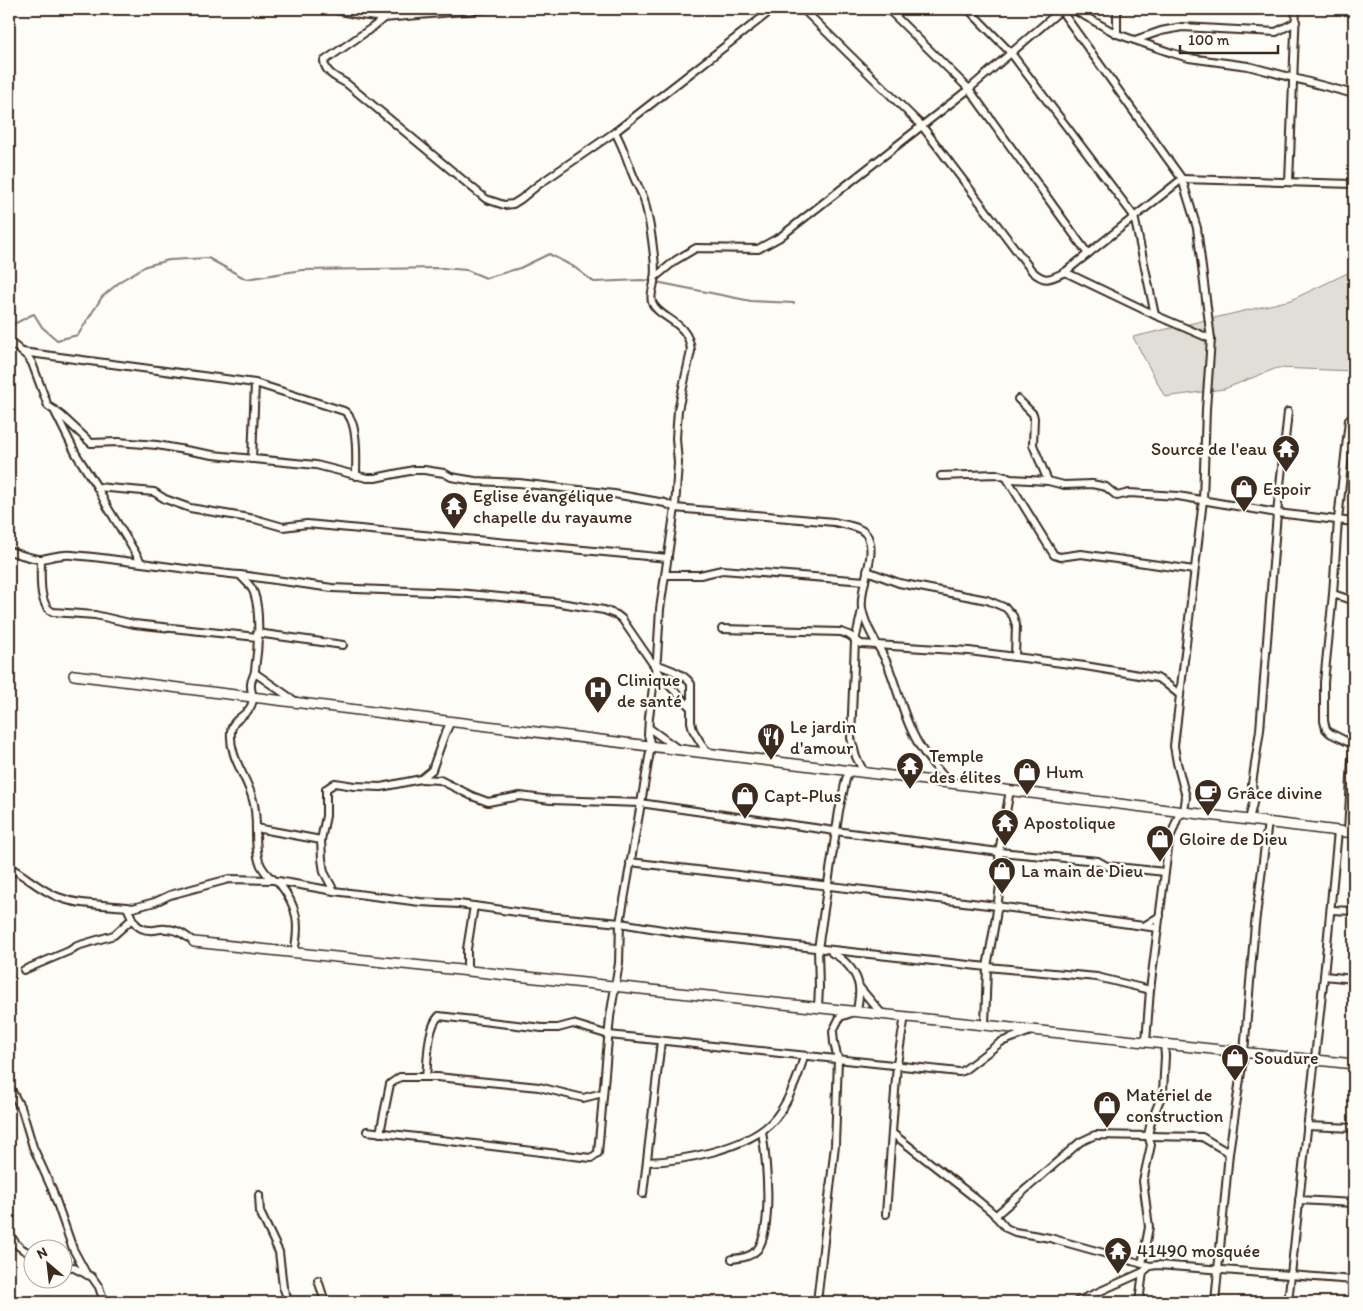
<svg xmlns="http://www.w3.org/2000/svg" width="1363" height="1311" font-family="Itim,sans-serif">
  <rect width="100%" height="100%" fill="#fdfcf7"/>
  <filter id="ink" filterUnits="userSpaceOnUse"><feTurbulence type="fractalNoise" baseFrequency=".02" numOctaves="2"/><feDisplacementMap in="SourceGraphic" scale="10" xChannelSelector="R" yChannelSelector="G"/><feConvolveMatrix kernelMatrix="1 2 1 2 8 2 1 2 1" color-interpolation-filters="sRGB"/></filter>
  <g filter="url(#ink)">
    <path fill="#e1ded7" stroke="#8e847a" d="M1354 270V371L1277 368 1224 389 1165 397 1133 337 1291 300Z"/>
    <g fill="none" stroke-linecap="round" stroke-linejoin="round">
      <g stroke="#887d74" stroke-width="2">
        <path d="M656 282 751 301 794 303"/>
        <path d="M9 325C18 324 25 317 34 314L42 327 57 340 78 335 102 297 122 280 146 266 169 260 208 258 246 279 302 270 442 268 467 270 486 278 520 268 549 254 574 267 594 282 641 280 652 281"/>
      </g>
      <defs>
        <g id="minor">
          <path d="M331 9 360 15 384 18 487 9"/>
          <path d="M395 9 373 27 324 61C325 73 337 78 346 83L486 199 504 205 513 204 521 199 538 185 615 132 773 9"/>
          <path d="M803 9 922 126 1032 271C1045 283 1050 279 1065 272L1182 179 1354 184"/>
          <path d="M888 9 969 89 1088 254"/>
          <path d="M968 9 1011 53 1134 216 1155 315"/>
          <path d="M1060 9 1182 179 1197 228 1211 339 1206 409 1203 500 1174 746 1177 763 1186 797 1184 812 1178 817 1169 841 1150 990 1146 1042"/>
          <path d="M1072 9 1117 34 1172 53 1189 58 1248 66 1354 94"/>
          <path d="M1117 34V9"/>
          <path d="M1135 40 1161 31 1182 27 1276 32 1296 22"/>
          <path d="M1289 182 1296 9"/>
          <path d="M1065 272 1155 315 1211 339"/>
          <path d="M654 278 676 260 696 248 758 249 780 237 969 89 1061 10"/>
          <path d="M9 341 28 357 32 363 48 406 54 410 76 454 97 487 108 508 141 562"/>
          <path d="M22 352 255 383 344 411C359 420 356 460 356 476"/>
          <path d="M1018 399 1033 414 1034 418 1033 445 1048 481"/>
          <path d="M54 410 62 416 91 443 118 442 157 445 213 455 316 465 367 478H375L414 470H424L444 473 451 477 475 481 519 483 614 494 665 503 675 508 834 522C844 525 863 526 868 537 877 557 859 586 862 608 865 627 879 646 887 663 899 692 905 725 923 751 930 762 941 773 950 783"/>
          <path d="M1349 420 1338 520 1333 594 1324 682V721L1326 729 1330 733 1354 745"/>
          <path d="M252 459 255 383"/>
          <path d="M941 476 996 474 1011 479 1048 481 1064 485 1092 484 1106 487 1117 496 1129 493 1178 496 1277 513 1354 522"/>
          <path d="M1006 477 1054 555 1060 557 1081 554 1194 570"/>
          <path d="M97 487 154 492 165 499 190 508 255 519 283 527 307 524 668 558"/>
          <path d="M9 551C16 553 35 560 42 559 52 557 62 554 72 555 129 560 184 570 240 575 245 581 252 586 254 593 261 612 258 650 255 670 255 675 251 679 251 684 250 694 256 695 251 706 246 717 232 718 231 732 229 758 247 776 253 800 259 820 253 842 259 861 261 867 267 876 273 879 275 881 278 881 279 883 298 907 300 924 294 952"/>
          <path d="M41 560C41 574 38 606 53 612L95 615 134 624 257 637"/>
          <path d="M867 571 899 583 987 600 1006 608 1013 616 1016 625 1015 657"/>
          <path d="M240 575 332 588 458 593 554 602 604 610 617 615 622 619 664 680 691 708"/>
          <path d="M666 575H700L722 570 865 581"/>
          <path d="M1333 594 1354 601"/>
          <path d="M862 610 855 641 851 738 856 757 864 772"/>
          <path d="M722 629 841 632 849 635 861 644 969 651 1085 666 1157 678 1164 682 1180 695"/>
          <path d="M257 633 343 645"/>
          <path d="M656 664C668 669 684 673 691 684V722L693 730 707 753"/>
          <path d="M255 673 295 701"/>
          <path d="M649 728 678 749"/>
          <path d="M421 779 440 780 472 796 488 802 520 796 551 800 640 803 835 831 999 852 1098 861 1107 866 1165 872"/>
          <path d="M1249 820 1254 799 1252 784 1260 730 1277 513 1288 412"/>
          <path d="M256 828 321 840"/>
          <path d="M1348 832 1352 760 1354 752"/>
          <path d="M630 862 997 906 1158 928"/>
          <path d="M9 867C26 876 40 890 58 897 81 906 104 904 127 907 132 918 135 930 150 930 155 931 160 928 166 929 177 929 185 935 194 942"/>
          <path d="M278 881 334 891 420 902 459 904 546 916 620 923 687 934 987 967 1097 977 1150 990"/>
          <path d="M334 891 324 872 322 859 321 840 326 816V789L335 783 354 786 381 787 421 779 432 770 444 736 451 721"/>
          <path d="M127 907 133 908 155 902 170 895 229 879 273 880"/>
          <path d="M1331 910 1354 911"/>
          <path d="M1144 926 1160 916"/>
          <path d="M24 970 69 951 77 946 114 935 132 919"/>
          <path d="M467 970V949L474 906"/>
          <path d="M1324 976 1354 979"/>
          <path d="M860 988 882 1014"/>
          <path d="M818 1007 819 988 818 949 839 811 846 779 850 770"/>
          <path d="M985 1025 987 967 996 917 1000 885 999 852 1010 790"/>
          <path d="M426 1077C428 1060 427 1028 439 1016L542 1028H558L573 1024 609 1035 959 1072 963 1071 1001 1042 1031 1031"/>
          <path d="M9 1086 22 1110 33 1147 52 1189 73 1249 87 1275"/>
          <path d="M1307 1126 1354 1128"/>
          <path d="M367 1131 582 1157 591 1158 598 1153 610 1017 619 963 620 923 651 746 648 735 649 717 657 658 660 609 675 508 678 463 676 438 678 410 691 351C689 320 658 319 652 302 650 295 653 289 654 283 655 275 655 264 654 256 652 237 649 218 644 199 641 191 636 183 633 175 627 160 623 146 615 132"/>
          <path d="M380 1133 390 1084 400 1077H437L539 1087 583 1098 603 1093"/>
          <path d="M892 1133 970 1194 992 1212 1006 1228 1015 1232 1050 1238 1150 1266"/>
          <path d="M647 1162C682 1161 744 1149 770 1124 786 1109 799 1076 804 1056"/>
          <path d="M643 1194 661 1041"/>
          <path d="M259 1195 260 1212 279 1252 283 1287 289 1302"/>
          <path d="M1299 1200 1354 1203"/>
          <path d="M886 1214 897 1064 905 1016"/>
          <path d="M995 1216 1080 1142 1095 1135 1202 1137 1229 1153"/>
          <path d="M9 1233C15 1244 20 1249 32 1254"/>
          <path d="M732 1259C742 1258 750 1257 757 1250 774 1229 766 1157 762 1131"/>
          <path d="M62 1262 92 1277 99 1287 104 1302"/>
          <path d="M1142 1264 1149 1227 1143 1181 1151 1145 1148 1135 1151 1122 1163 1092 1165 1056 1164 1044"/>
          <path d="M318 1280 325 1302"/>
          <path d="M817 1302 835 1145 838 1059 834 1043 833 1031 840 1017 857 1011C858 1004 860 994 859 987 857 973 845 959 832 953"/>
          <path d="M1076 1302 1143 1272"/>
          <path d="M1139 1302 1143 1272 1150 1266 1158 1265 1354 1280"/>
          <path d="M1215 1302 1229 1153 1244 1052 1255 924 1268 822"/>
          <path d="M1288 1302 1324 976 1338 831"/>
        </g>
        <g id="tertiary">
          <path d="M74 675 1354 833"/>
          <path d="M194 942 1354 1064"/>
        </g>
      </defs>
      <use href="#minor" stroke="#3b2a1e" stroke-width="10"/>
      <use href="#tertiary" stroke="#3b2a1e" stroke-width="12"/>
      <use href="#minor" stroke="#fdfcf7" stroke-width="6"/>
      <use href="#tertiary" stroke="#fdfcf7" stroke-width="9"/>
    </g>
  </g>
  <defs>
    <symbol id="temple-pin" viewBox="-11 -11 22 30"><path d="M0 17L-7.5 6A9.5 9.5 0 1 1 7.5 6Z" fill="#3b2a1e" stroke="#fdfcf7"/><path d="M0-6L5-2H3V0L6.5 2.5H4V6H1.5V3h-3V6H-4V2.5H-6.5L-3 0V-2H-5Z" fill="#fff"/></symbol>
    <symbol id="shop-pin" viewBox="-11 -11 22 30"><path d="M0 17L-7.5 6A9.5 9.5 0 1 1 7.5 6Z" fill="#3b2a1e" stroke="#fdfcf7"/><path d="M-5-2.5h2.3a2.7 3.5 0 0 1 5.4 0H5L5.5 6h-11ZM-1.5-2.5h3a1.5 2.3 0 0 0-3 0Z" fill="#fff"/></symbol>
    <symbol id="hospital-pin" viewBox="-11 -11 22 30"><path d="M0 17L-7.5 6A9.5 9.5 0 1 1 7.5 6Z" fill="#3b2a1e" stroke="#fdfcf7"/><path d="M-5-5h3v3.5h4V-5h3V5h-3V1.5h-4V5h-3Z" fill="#fff"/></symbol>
    <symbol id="restaurant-pin" viewBox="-11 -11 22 30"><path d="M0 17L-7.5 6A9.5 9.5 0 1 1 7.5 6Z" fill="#3b2a1e" stroke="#fdfcf7"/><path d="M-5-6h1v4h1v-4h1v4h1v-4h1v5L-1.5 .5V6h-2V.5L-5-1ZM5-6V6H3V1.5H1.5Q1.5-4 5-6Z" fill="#fff"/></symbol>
    <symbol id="cafe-pin" viewBox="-11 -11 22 30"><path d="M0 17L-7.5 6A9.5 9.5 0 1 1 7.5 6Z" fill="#3b2a1e" stroke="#fdfcf7"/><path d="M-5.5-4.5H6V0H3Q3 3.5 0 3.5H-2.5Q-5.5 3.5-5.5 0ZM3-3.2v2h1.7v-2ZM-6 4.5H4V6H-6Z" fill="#fff"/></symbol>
  </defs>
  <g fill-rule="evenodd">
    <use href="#temple-pin" x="1270" y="433" width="32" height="43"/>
    <use href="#shop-pin" x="1228" y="473" width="32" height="43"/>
    <use href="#temple-pin" x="438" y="490" width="32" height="43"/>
    <use href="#hospital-pin" x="582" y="674" width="32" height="43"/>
    <use href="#restaurant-pin" x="755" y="721" width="32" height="43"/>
    <use href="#temple-pin" x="894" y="750" width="32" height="43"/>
    <use href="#shop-pin" x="1011" y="756" width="32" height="43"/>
    <use href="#cafe-pin" x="1192" y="777" width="32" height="43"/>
    <use href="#shop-pin" x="729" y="780" width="32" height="43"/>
    <use href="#temple-pin" x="989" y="807" width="32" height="43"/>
    <use href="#shop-pin" x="1144" y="823" width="32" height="43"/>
    <use href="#shop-pin" x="986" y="855" width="32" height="43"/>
    <use href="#shop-pin" x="1219" y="1042" width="32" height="43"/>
    <use href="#shop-pin" x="1091" y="1089" width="32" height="43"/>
    <use href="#temple-pin" x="1102" y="1235" width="32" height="43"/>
  </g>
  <g text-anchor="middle" stroke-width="5" stroke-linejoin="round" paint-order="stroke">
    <g font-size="18" fill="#3b2a1e" stroke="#fdfcf7" text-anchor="start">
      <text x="1267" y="455" text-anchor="end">Source de l'eau</text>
      <text x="1263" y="495">Espoir</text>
      <text x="473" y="502">Eglise évangélique<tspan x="473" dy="21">chapelle du rayaume</tspan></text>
      <text x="617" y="686">Clinique<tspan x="617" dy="21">de santé</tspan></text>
      <text x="790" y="733">Le jardin<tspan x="790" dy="21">d'amour</tspan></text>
      <text x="929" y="762">Temple<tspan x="929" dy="21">des élites</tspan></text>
      <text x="1046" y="778">Hum</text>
      <text x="1227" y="799">Grâce divine</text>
      <text x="764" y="802">Capt-Plus</text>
      <text x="1024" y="829">Apostolique</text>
      <text x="1179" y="845">Gloire de Dieu</text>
      <text x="1021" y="877">La main de Dieu</text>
      <text x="1254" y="1064">Soudure</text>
      <text x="1126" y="1101">Matériel de<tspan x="1126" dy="21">construction</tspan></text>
      <text x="1137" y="1257">41490 mosquée</text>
    </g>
  </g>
  <rect width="1363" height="1311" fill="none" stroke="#fdfcf7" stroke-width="30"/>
  <rect x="15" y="15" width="1333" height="1281" fill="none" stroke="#3b2a1e" stroke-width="2" filter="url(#ink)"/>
  <g transform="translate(48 1264) rotate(332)"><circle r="24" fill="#fdfcf7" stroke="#afa8a0"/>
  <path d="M0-4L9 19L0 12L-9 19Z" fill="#3b2a1e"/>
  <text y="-8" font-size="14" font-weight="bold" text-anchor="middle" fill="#3b2a1e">N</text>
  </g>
  <path d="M1180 45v8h98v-8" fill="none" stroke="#3b2a1e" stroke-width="2.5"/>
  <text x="1188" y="45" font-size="15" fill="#3b2a1e" stroke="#fdfcf7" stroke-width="4" paint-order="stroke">100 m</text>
</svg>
